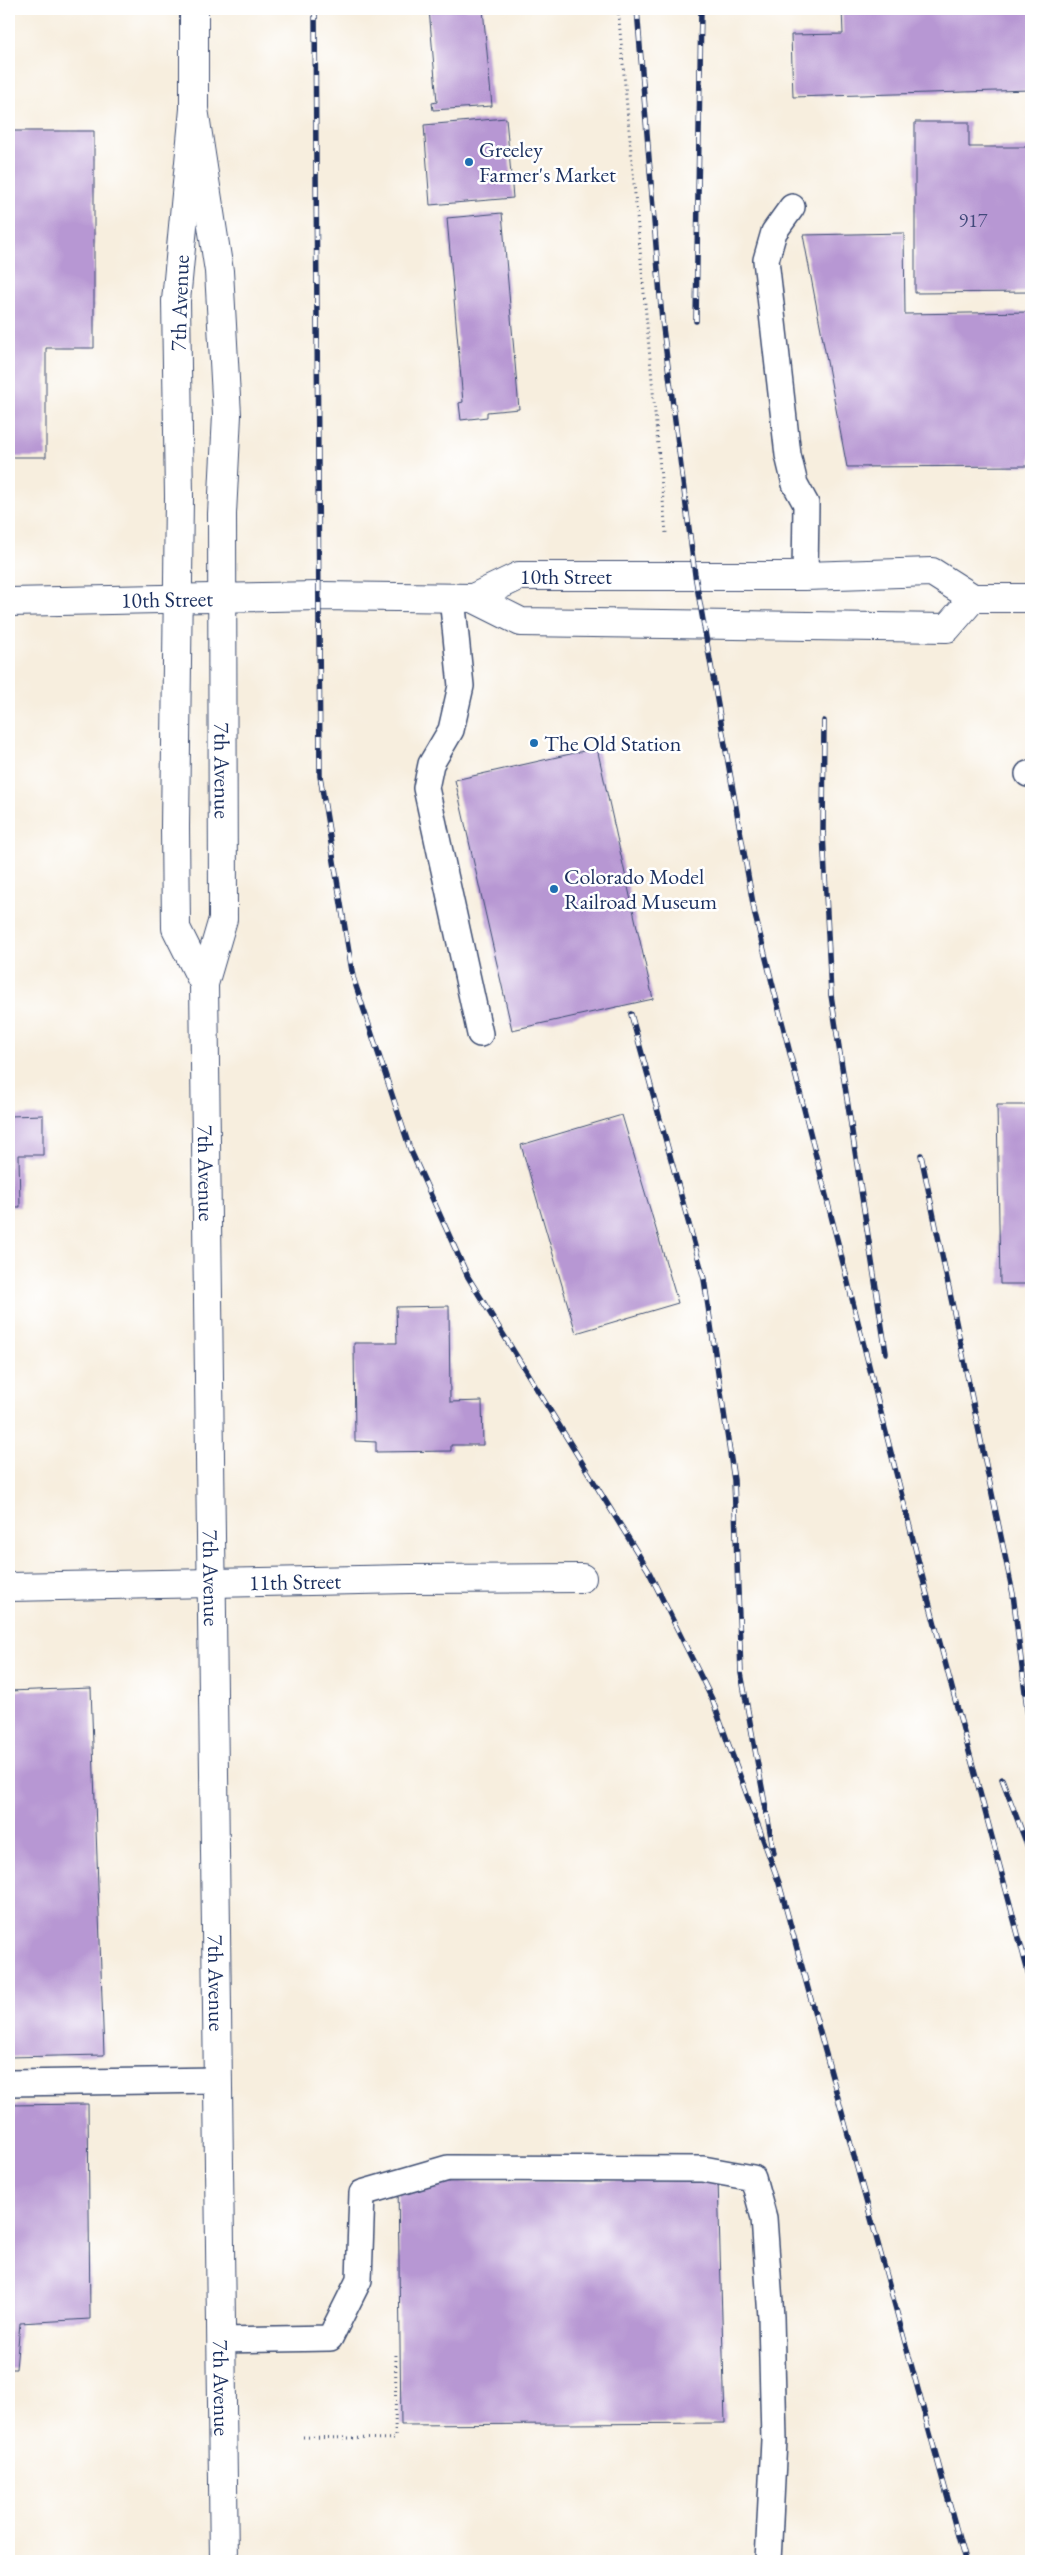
<svg xmlns="http://www.w3.org/2000/svg" width="1040" height="2570" font-family="'EB Garamond',serif">
  <rect width="100%" height="100%" fill="#fff"/>
  <filter id="ink" filterUnits="userSpaceOnUse"><feTurbulence type="fractalNoise" baseFrequency=".02" numOctaves="2"/><feDisplacementMap in="SourceGraphic" scale="10" xChannelSelector="R" yChannelSelector="G"/><feConvolveMatrix kernelMatrix="1 2 1 2 8 2 1 2 1" color-interpolation-filters="sRGB"/></filter>
  <filter id="wash" filterUnits="userSpaceOnUse"><feTurbulence type="fractalNoise" baseFrequency=".0096" numOctaves="4" result="noise"/><feDisplacementMap in="SourceGraphic" scale="20" xChannelSelector="R" yChannelSelector="G"/><feGaussianBlur stdDeviation="1.12" result="paint"/><feColorMatrix in="noise" values="0 0 0 0 0 0 0 0 0 0 0 0 0 0 0 0 0 1.4 0 .05"/><feComposite in="paint" operator="in"/></filter>
  <g filter="url(#wash)">
    <rect width="100%" height="100%" fill="#f7eede"/>
    <g id="blocks">
      <g fill="#b797d3">
        <path d="M429 9H483L492 106 433 110 432 103 437 102Z"/>
        <path d="M842 9H1031V90L793 97 791 35 843 34Z"/>
        <path d="M506 118 513 198 430 205 424 125Z"/>
        <path d="M915 122H969V147H1031V292L915 293Z"/>
        <path d="M9 131H94V348H46V457H9Z"/>
        <path d="M502 213 519 409 487 412V417L461 420 459 403 463 402 447 218Z"/>
        <path d="M904 233 905 314 1031 312V466L847 467 803 235Z"/>
        <path d="M597 748 653 999 512 1030 455 780Z"/>
        <path d="M997 1105H1031V1284H1000Z"/>
        <path d="M43 1115V1155H19L20 1207H9V1116Z"/>
        <path d="M622 1115 678 1303 576 1333 521 1145Z"/>
        <path d="M449 1306 450 1402 482 1401 483 1445H451V1451L376 1452V1442L355 1441 354 1343H397L396 1307Z"/>
        <path d="M91 1688 104 2055 9 2057V1691Z"/>
        <path d="M88 2104 90 2319 20 2323 16 2369H9V2105Z"/>
        <path d="M718 2180 725 2423 401 2425 398 2182Z"/>
      </g>
    </g>
  </g>
  <g filter="url(#ink)">
    <use href="#blocks" fill-opacity="0" stroke="#3c4c71" stroke-width="1"/>
    <g fill="none" stroke-linecap="round" stroke-linejoin="round">
      <defs>
        <g id="service">
          <path d="M792 207 774 232 766 260 788 455 795 484 806 504 805 576"/>
          <path d="M452 597 461 686 451 730 431 764 426 788 480 1034"/>
          <path d="M1028 774H1031"/>
          <path d="M9 2083 218 2080"/>
          <path d="M221 2340 330 2338 359 2280 362 2193 448 2168 703 2169 753 2178 764 2218 771 2317 774 2440 768 2561"/>
        </g>
        <g id="minor">
          <path d="M194 9V109L176 301 179 497 175 827 176 928 204 984"/>
          <path id="s1" d="M194 109 219 271 227 415 222 514 223 919 204 984 224 2561"/>
          <path id="s2" d="M9 1587 409 1579 582 1578"/>
        </g>
        <g id="tertiary">
          <path d="M473 598 521 622 947 628 973 598"/>
          <path id="s3" d="M9 602 319 596 473 598 519 576H805L932 572 973 598H1031"/>
        </g>
      </defs>
      <use href="#service" stroke="#3c4c71" stroke-width="28"/>
      <use href="#minor" stroke="#3c4c71" stroke-width="30"/>
      <use href="#tertiary" stroke="#3c4c71" stroke-width="30"/>
      <g stroke="#3c4c71" stroke-width="3" stroke-dasharray="1 4" stroke-linecap="butt">
        <path d="M618 9 666 533"/>
        <path d="M303 2437 395 2439 396 2352"/>
      </g>
      <use href="#service" stroke="#fff" stroke-width="25"/>
      <use href="#minor" stroke="#fff" stroke-width="28"/>
      <use href="#tertiary" stroke="#fff" stroke-width="28"/>
      <defs>
        <g id="rail">
          <path d="M315 9 320 776 353 977 410 1149 468 1277 648 1570 712 1699 779 1883 965 2561"/>
          <path d="M637 9 662 320 695 575 755 915 926 1591 1031 1983"/>
          <path d="M696 321 701 9"/>
          <path d="M824 721 823 833 831 995 886 1353"/>
          <path d="M631 1014 704 1279 734 1480 741 1673 774 1853"/>
          <path d="M921 1155 1013 1594 1031 1741"/>
          <path d="M1002 1779 1031 1855"/>
        </g>
      </defs>
      <use href="#rail" stroke="#1b2f5e" stroke-width="5.5"/>
      <use href="#rail" stroke="#fff" stroke-width="4" stroke-dasharray="11" stroke-linecap="butt"/>
    </g>
  </g>
  <g fill="#1f6fb2" stroke="#fff" stroke-width="2">
    <circle cx="469" cy="162" r="5"/>
    <circle cx="534" cy="743" r="5"/>
    <circle cx="554" cy="889" r="5"/>
  </g>
  <g text-anchor="middle" stroke-width="5" stroke-linejoin="round" paint-order="stroke">
    <g font-size="20" fill="#42497b">
      <text x="973" y="227">917</text>
    </g>
    <g font-size="22" fill="#1b2f5e" stroke="#fff" text-anchor="start">
      <text x="479" y="157">Greeley<tspan x="479" dy="25">Farmer's Market</tspan></text>
      <text x="544" y="751">The Old Station</text>
      <text x="564" y="884">Colorado Model<tspan x="564" dy="25">Railroad Museum</tspan></text>
    </g>
    <g font-size="22" fill="#1b2f5e" stroke="#fff">
      <text transform="translate(179 303) rotate(-88)" y="8">7th Avenue</text>
      <text dy="8" stroke="none"><textPath href="#s3" startOffset="562">10th Street</textPath></text>
      <text dy="8" stroke="none"><textPath href="#s3" startOffset="158">10th Street</textPath></text>
      <text dy="8" stroke="none"><textPath href="#s1" startOffset="664">7th Avenue</textPath></text>
      <text dy="8" stroke="none"><textPath href="#s1" startOffset="1069">7th Avenue</textPath></text>
      <text dy="8" stroke="none"><textPath href="#s1" startOffset="1474">7th Avenue</textPath></text>
      <text dy="8" stroke="none"><textPath href="#s2" startOffset="286">11th Street</textPath></text>
      <text dy="8" stroke="none"><textPath href="#s1" startOffset="1879">7th Avenue</textPath></text>
      <text dy="8" stroke="none"><textPath href="#s1" startOffset="2284">7th Avenue</textPath></text>
    </g>
  </g>
  <rect width="1040" height="2570" fill="none" stroke="#fff" stroke-width="30"/>
</svg>
